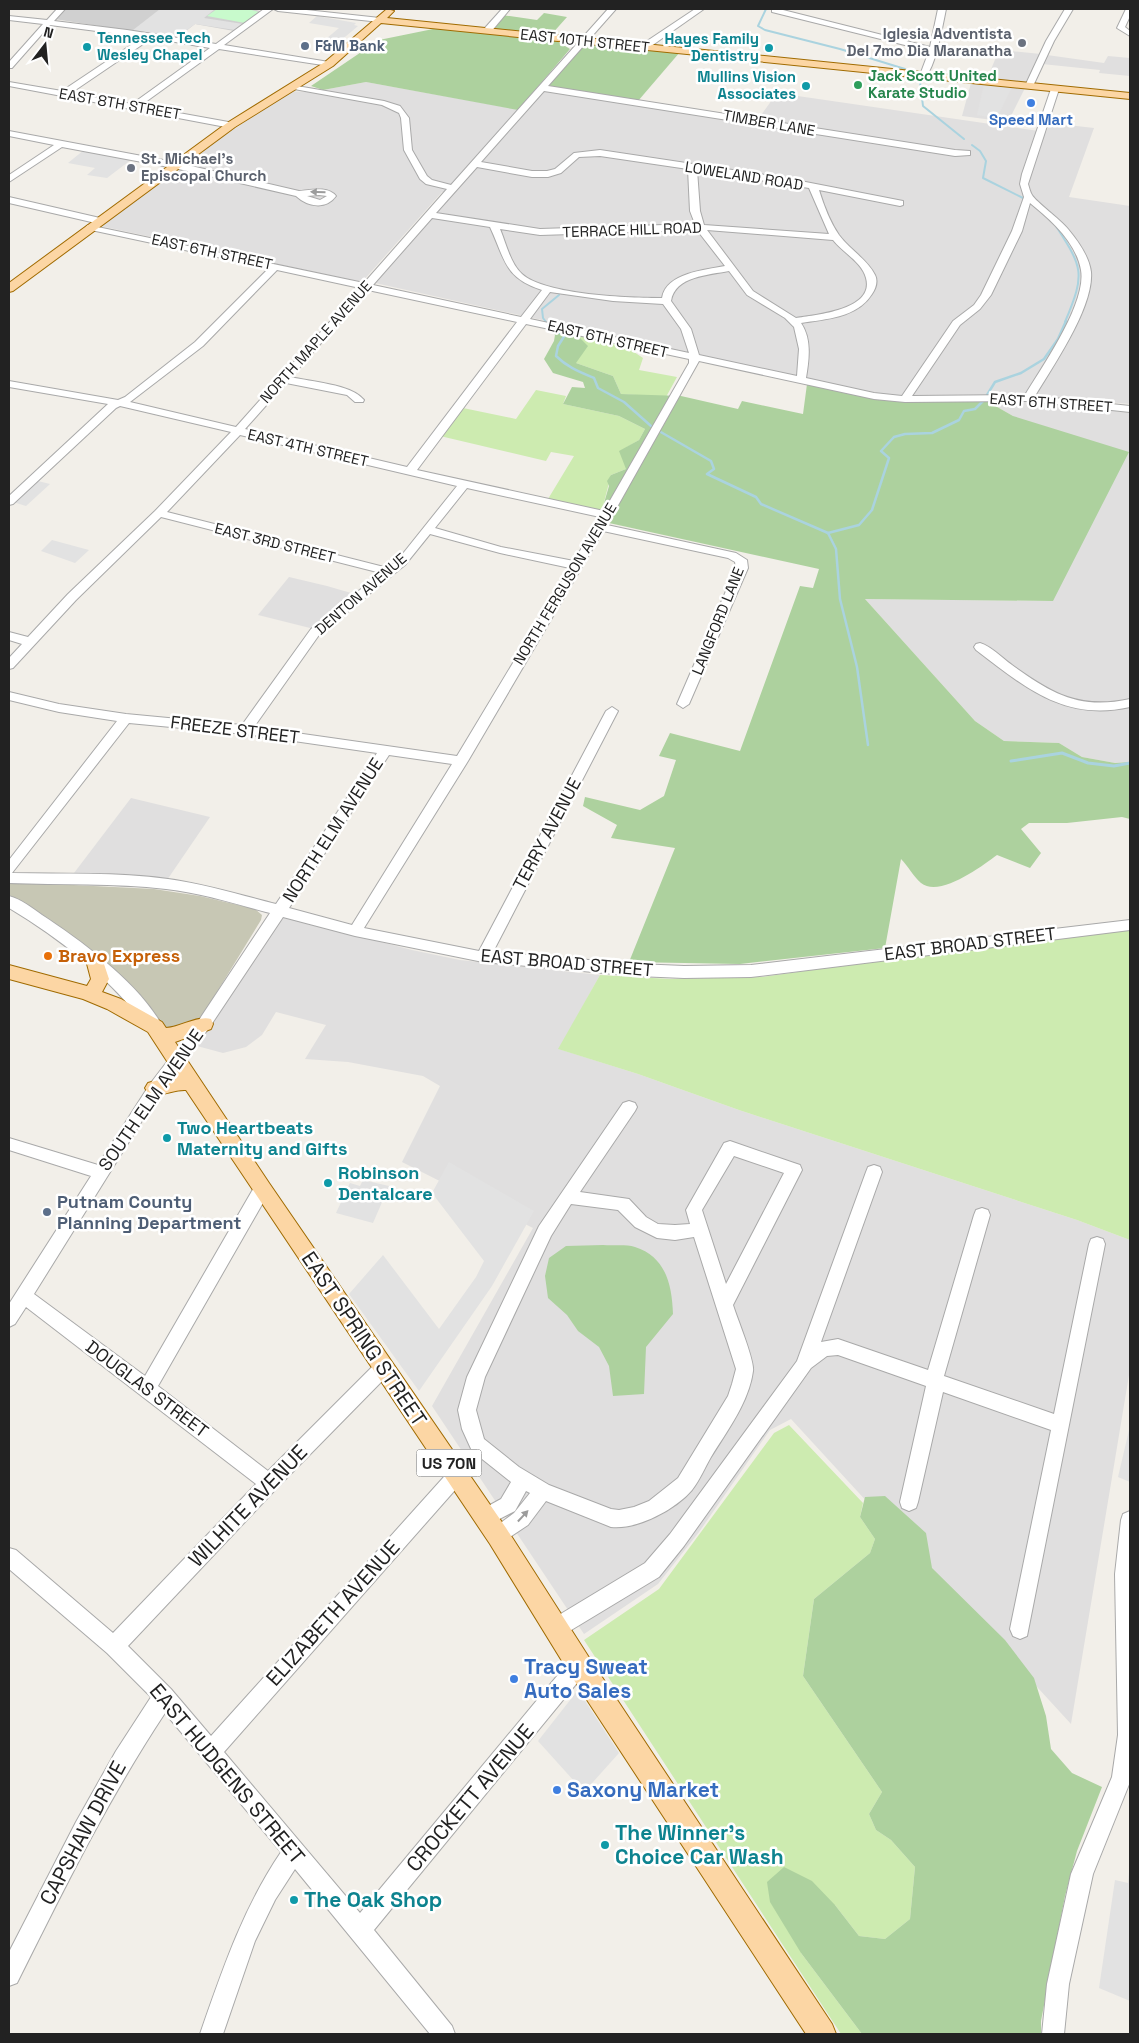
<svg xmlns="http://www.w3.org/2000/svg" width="1139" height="2043" font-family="'Space Grotesk',sans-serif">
  <rect width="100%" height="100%" fill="#f2efe9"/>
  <g fill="#e0dfdf">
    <path d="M999 50 1041 54 1028 82 987 79Z"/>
    <path d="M1047 55 1104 63 1108 56 1130 58V76L1099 73 1100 70 1042 64Z"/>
    <path d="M366 82 526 111 544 91 756 122 777 93 1046 132 1050 123 1094 128 1069 197 1130 206V404L1053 397H924L871 393 375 283 453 194 442 192 362 282 100 226 212 142 221 138 291 91 304 92 312 88 323 90Z"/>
    <path d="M971 83 1025 88 1008 122 962 116Z"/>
    <path d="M985 400H1027L1130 413V762L1115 763 1082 757 1059 743 1004 741 975 721 865 599 1053 601 1013 416Z"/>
    <path d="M289 577 327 586 358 595 314 629 258 615Z"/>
    <path d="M131 798 210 817 167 880 71 877Z"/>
    <path d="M286 917 412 950 460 960 600 975 559 1049 638 1074 739 1110 1077 1220 1130 1240V1369L1071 1724 791 1419 770 1430 699 1532 658 1584 584 1634 432 1406 533 1228 402 1162 440 1086 423 1076 348 1062 305 1059 326 1025 276 1012 262 1035 246 1047 223 1053 197 1046 279 919Z"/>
  </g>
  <path fill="#d0d0d0" d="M64 9H253L260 11 234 31 195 24 177 38 54 19Z"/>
  <path fill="#c7c7b4" d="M13 882 154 889 200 896 255 909 262 915 261 920 201 1018 187 1027 173 1030 163 1027 157 1016 126 983 55 924 19 900 9 895V883Z"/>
  <g fill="#cdebb0">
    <path d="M575 333 635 347 634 352 643 358 639 370 677 377 666 397 621 394 613 376 576 363Z"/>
    <path d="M536 390 566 396 563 404 619 416 645 429 639 440 627 447 626 469 611 475 602 510 548 499 574 456 551 452 546 461 440 436 463 408 516 419Z"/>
    <path d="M1130 930V1240L1077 1220 739 1110 638 1074 558 1049 600 975 670 979 762 977 1031 939Z"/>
    <path d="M789 1425 863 1503 860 1517 875 1539 870 1553 814 1599 803 1676 882 1792 869 1814 876 1830 891 1840 915 1867 910 1919 885 1939 859 1936 835 1905 801 1953 862 2034H841L584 1640 659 1589 774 1433Z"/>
  </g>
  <g fill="#add19e">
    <path d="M544 13 567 17 551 35 490 29 502 15 537 20Z"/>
    <path d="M438 28 555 40 570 49 518 110 366 82 323 90 311 86 379 40Z"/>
    <path d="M595 44 680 52 638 101 550 87 549 85 582 47Z"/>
    <path d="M545 327 575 333 588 346 576 363 613 376 621 394 681 396 738 409 742 401 803 414 807 384 882 399 985 400 1013 416 1129 452 1053 601 865 599 975 721 1004 741 1059 743 1082 757 1115 763 1130 762V819L1122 817 1067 823H1029L1021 829 1041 853 1030 868 997 855C982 866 940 898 921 883 913 876 908 866 901 859L885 948 740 964 629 962 675 848 611 838 617 825 583 806 585 797 640 810 664 796 676 760 659 756 670 733 740 751 800 586 813 588 819 569 609 523 613 514 602 510 609 486 607 481 611 475 626 469 619 451 639 440 645 429 619 416 563 404 572 387 585 388 583 382 553 373 544 359 554 341 555 335Z"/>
    <path d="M603 1245C613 1246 626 1244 635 1247 666 1257 672 1285 673 1314L646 1347 644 1394 613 1396 609 1366 599 1347 578 1331 567 1315 548 1298 545 1276 549 1258 566 1246Z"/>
    <path d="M885 1496 926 1533 932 1568 1005 1640 1034 1678 1046 1716 1051 1749 1072 1773 1102 1787 1077 1851 1065 1896 1041 2021V2034H862L801 1953 770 1902 767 1882 784 1867 812 1881 835 1905 859 1936 885 1939 910 1919 915 1867 891 1840 876 1830 869 1814 882 1792 803 1676 814 1599 870 1553 875 1539 860 1517 865 1497Z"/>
  </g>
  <path fill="#c8facc" d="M217 9H248L259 12 245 23 207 16Z"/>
  <g fill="#e2e2e2">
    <path d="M160 9H215L204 18 243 24 235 30 195 24 178 37 133 30Z"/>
    <path d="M317 16 356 23 354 25 358 26 339 42 334 41 326 39 339 28 309 23Z"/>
    <path d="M984 84 1012 87 997 118 977 115Z"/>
    <path d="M84 150 132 159 107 178 87 175 95 168 68 163Z"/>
    <path d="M38 481 50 484 26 506 13 502Z"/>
    <path d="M52 540 89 550 75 563 41 551Z"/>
    <path d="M449 1162 534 1211 492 1286 419 1391 349 1294 383 1255 439 1329 476 1277 484 1261 432 1193Z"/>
    <path d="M363 1180 389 1186 373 1223 336 1213 350 1183 360 1186Z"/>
    <path d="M1130 1426V1482L1118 1477Z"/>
    <path d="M578 1690 619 1753 584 1792 538 1741Z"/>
    <path d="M1130 1861V2001L1099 1988 1115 1880 1128 1883Z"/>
  </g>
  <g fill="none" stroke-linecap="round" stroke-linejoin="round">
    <g stroke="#aad3df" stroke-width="2">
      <path d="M766 9 758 26 765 30 840 49 905 69 908 72"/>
      <path d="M913 76 920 82 923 106 964 139"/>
      <path d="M972 145 980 151 986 161 983 178 1023 198"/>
      <path d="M1054 223C1083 268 1086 272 1065 322"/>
      <path d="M546 322 543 318 542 309 559 295"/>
    </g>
    <g stroke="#aad3df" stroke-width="2.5">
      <path d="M552 329 565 335 558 346 556 356C567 367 580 372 594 378L598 388 624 402 651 426"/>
      <path d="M987 395 995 382 1021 373 1044 359 1058 339 1066 321"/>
      <path d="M659 431 711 461 714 469 707 474 756 497 761 504 828 533"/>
      <path d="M868 745 857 667 840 599 836 549 828 533 859 525 872 510 889 458 881 451 894 437 905 434 932 433 959 420 964 411 975 409 983 401"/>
    </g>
    <path stroke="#aad3df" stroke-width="3" d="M1011 761 1062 753 1088 763 1114 766 1130 763"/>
    <defs>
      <g id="minor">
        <path d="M57 9H65L54 21 127 30 216 44 264 9H273L224 45 329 62 333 64 329 66 219 49 140 106 234 123 235 125 231 128 9 86V82L62 91 143 37 50 25 12 68H9V62L43 24 9 20V16L47 20ZM152 38 210 48 132 104 71 93Z"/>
        <path d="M274 9H297L380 18 384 20 380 22 278 11Z"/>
        <path d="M502 9H510L490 33H484V29Z"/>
        <path d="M608 9H616L548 86 955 150 970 151V155L955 156 544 91 481 162 532 171H547L555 169 574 153 600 150 785 178 903 201V205L900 206 819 190C824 206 830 222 839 235 850 250 867 259 875 275 878 281 876 288 872 294 857 318 826 319 801 323 812 339 809 360 806 378L874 393 902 396 953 321 974 305 981 295 1012 231 1024 197 1020 184 1022 174 1051 89 1058 87 1059 89 1028 184C1029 187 1030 192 1032 195 1036 202 1060 219 1068 229 1078 241 1089 256 1091 272 1094 307 1053 366 1035 396L1130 406V412L1028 401 905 402 874 399 699 361 607 525 736 553 747 560 748 568 689 704 683 708 677 704 736 568 735 562 728 558 603 531 468 761 364 928 479 951 606 711 612 707 618 711 493 952 637 964 684 966 751 965 1130 920V930L751 977 684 978 637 976 483 962 355 936 283 917 209 1028 160 1092 34 1294 145 1376 256 1184 262 1182 268 1184 270 1189 268 1194 158 1386 268 1471 377 1362 383 1360 389 1362 392 1368 389 1374 276 1489 128 1646 171 1689 211 1736 451 1469 457 1466 463 1469 466 1475 463 1481 224 1752 360 1913 572 1658 579 1655 586 1658 589 1665 586 1672 374 1930 452 2026 455 2034H430L295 1869 275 1900 255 1941 223 2034H200C222 1971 243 1908 281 1852L165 1713C108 1799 63 1891 17 1983L9 1986V1952L76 1822 116 1751 151 1697 107 1653 9 1569V1548L16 1550 113 1633 256 1484 26 1307 15 1324 9 1327V1304L91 1176 9 1150V1138L98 1165 150 1084 199 1020 270 913C236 904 201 893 166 889 114 883 61 885 9 883V860L117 721 59 712 9 700V692L59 704 126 714 242 725 311 629 381 573 161 517 76 600 13 668 9 669V658L22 644 9 640V632L28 637 68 594 155 511 231 432 120 406 116 408 13 504 9 505V496L108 404 9 387V381L118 400 125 397 195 342 269 268 91 230 86 227 88 225 364 283 447 189 426 184 420 179 404 150 401 118 399 113 382 105 294 89 290 87 291 85 384 101 400 106 409 118 412 150 427 176 432 180 451 185ZM600 156 688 169 690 211 695 224 540 229 436 213 477 167 532 177H548L561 173 579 157ZM697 170 809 188 829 234 704 225 700 211ZM1030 203C1051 220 1076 242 1081 270 1087 303 1042 367 1025 395L912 396 960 325 980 309 991 295 1022 231ZM432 218 490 227C505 259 504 278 542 290L521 317 373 285ZM500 229 540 235 697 230 725 266C704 270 666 273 662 298 630 298 545 295 522 274 510 263 506 243 500 229ZM707 230 833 240C842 252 862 262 866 278 875 310 815 315 796 318L753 291ZM277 270 360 288 236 427 130 402 203 346ZM729 271 747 295 785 318 794 327 799 349 797 376 699 355 691 329 671 301C675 276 709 275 729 271ZM368 290 517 322 407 467 245 429 286 383 347 395 355 402H363L364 400C351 384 311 382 291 377ZM550 292 613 301 663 304 681 329 689 353 530 319ZM526 324 689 359V363L604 511 417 470ZM240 435 457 486 397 561 388 568 167 512ZM467 488 600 517 574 561 501 547 435 528ZM430 534 500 553 570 568 457 756 254 727 319 635 405 565ZM129 723 245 734 377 753 276 904C240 895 205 884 168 879 117 872 64 874 12 873ZM389 755 452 764 352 925 289 908Z"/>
        <path d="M695 9H704L647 49H641V45Z"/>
        <path d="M772 9H779L930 47 938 9H946C943 23 935 72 924 77L920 75 929 51 772 12Z"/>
        <path d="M1065 9H1073L1054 41 1033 86 1026 88 1025 86 1046 41Z"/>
        <path d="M1126 9H1130V16L1125 27 1130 31V36L1117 28Z"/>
        <path d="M9 131 174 162 299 191C311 190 328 186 336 196 326 210 308 207 296 196L174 168 62 147 9 182V175L54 145 9 136ZM319 195 327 196 320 200 307 196Z"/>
        <path d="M9 197 100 218 105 221 100 224 9 203Z"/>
        <path d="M980 643C991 646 1002 658 1012 665 1052 694 1080 710 1130 699V707C1064 722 1025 687 976 650L974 647 976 644Z"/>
        <path d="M9 896C21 899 32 908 42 915 83 942 139 983 163 1027L160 1031 155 1033 150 1031C111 979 64 941 9 908Z"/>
        <path d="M629 1101 635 1103 637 1107 635 1111 580 1192 629 1199 646 1217 658 1224 675 1225 690 1224 686 1210 724 1143 730 1141 794 1163 800 1165 802 1170 733 1305C737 1318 755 1361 753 1371 749 1402 727 1431 711 1457 705 1467 700 1480 692 1490 676 1509 637 1530 611 1527L546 1501 528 1525 498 1545 491 1542 489 1536 491 1530 514 1513 530 1493 526 1491 515 1511 486 1526 479 1523 477 1517 479 1511 501 1499 511 1482 472 1451 462 1429 458 1410 467 1377 539 1226 623 1103ZM734 1156 784 1173 726 1284 702 1210ZM571 1204 618 1210 635 1227 657 1238 675 1240 694 1237 736 1369 732 1384 728 1396 678 1478 649 1501 634 1507 619 1510 611 1509 549 1485 519 1467 484 1439 476 1410 485 1377 551 1236Z"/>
        <path d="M874 1165 880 1167 882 1172 821 1342 838 1339 928 1370 974 1215 976 1210 982 1208 988 1210 990 1215 944 1376 1054 1414 1089 1244 1091 1239 1097 1237 1103 1239 1105 1244 1027 1636 1020 1639 1013 1636 1010 1629 1051 1430 943 1392 918 1502 916 1508 909 1511 902 1508 900 1502 926 1386 838 1355 827 1356 811 1368 684 1546 659 1577 563 1635 556 1638 549 1635 546 1628 549 1621 645 1563 670 1534 797 1361 866 1172 868 1167Z"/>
        <path d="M1130 1511V1782L1093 1874 1069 1984 1064 2034H1042L1047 1984 1071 1874 1112 1777 1118 1735 1115 1574 1121 1520 1123 1514Z"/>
      </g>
      <g id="major">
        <path d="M387 9 394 11 387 18 1130 93V99L381 23 333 66 235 127 13 291 9 292V283L227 123 325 62Z"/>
        <path d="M95 953 101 955 109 979 102 992 121 999 162 1022 166 1028C180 1027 199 1015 211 1019L213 1024 211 1029 175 1042 269 1183 506 1528 588 1656 832 2024 836 2034H806L570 1674 490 1544 186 1090C173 1089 161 1098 148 1093L145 1088 148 1083 176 1075 148 1032 107 1009 83 999 9 979V965L87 986 91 979 86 960 89 955Z"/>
      </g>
    </defs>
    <use href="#minor" stroke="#a9a9a9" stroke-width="2"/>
    <use href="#major" stroke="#a06b00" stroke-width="2"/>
    <use href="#minor" fill="#fff" fill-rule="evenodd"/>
    <use href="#major" fill="#fcd6a4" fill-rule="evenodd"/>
  </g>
  <defs><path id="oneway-solid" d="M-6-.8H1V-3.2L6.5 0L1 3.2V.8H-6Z" transform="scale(1.25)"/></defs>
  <g fill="#9c9c9c">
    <use href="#oneway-solid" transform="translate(318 192) rotate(-178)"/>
    <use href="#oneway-solid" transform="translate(523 1516) rotate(-47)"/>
  </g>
  <g fill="#6b7280" stroke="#fff" stroke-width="2">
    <circle cx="1022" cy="43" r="5"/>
    <circle cx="131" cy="168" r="5"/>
  </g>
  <g fill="#5c6f8a" stroke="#fff" stroke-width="2">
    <circle cx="305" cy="46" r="5"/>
    <circle cx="47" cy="1212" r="5"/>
  </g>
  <g fill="#0f9aa8" stroke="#fff" stroke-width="2">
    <circle cx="87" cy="47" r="5"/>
    <circle cx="769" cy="48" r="5"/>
    <circle cx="806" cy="86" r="5"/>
    <circle cx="167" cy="1138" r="5"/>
    <circle cx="328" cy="1183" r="5"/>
    <circle cx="605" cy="1845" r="5"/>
    <circle cx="294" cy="1900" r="5"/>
  </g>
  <circle fill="#2e9e5b" stroke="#fff" stroke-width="2" cx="858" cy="85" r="5"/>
  <g fill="#3f7fe0" stroke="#fff" stroke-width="2">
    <circle cx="1031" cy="103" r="5"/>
    <circle cx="514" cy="1679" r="5"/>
    <circle cx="557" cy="1790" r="5"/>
  </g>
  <circle fill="#e8710a" stroke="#fff" stroke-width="2" cx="48" cy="956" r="5"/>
  <g text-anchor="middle" stroke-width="5" stroke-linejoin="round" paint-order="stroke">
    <g font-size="15" font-weight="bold" fill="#5b616d" stroke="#fff" text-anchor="end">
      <text x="1012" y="39">Iglesia Adventista<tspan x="1012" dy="17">Del 7mo Dia Maranatha</tspan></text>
      <text x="141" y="164" text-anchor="start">St. Michael's<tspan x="141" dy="17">Episcopal Church</tspan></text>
    </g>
    <g font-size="15" font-weight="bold" fill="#0d838f" stroke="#fff" text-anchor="end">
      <text x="97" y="43" text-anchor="start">Tennessee Tech<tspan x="97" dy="17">Wesley Chapel</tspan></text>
      <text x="759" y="44">Hayes Family<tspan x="759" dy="17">Dentistry</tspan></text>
      <text x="796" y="82">Mullins Vision<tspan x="796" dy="17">Associates</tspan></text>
    </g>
    <g font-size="15" fill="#222" stroke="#fff">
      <text transform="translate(585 41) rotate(6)" y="5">EAST 10TH STREET</text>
      <text transform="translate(120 104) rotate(10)" y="5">EAST 8TH STREET</text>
      <text transform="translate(769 123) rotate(10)" y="5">TIMBER LANE</text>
      <text transform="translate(744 176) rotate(9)" y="5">LOWELAND ROAD</text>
      <text transform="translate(632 230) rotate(-2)" y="5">TERRACE HILL ROAD</text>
      <text transform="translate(212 252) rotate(12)" y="5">EAST 6TH STREET</text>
      <text transform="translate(608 339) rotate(13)" y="5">EAST 6TH STREET</text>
      <text transform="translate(316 342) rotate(-48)" y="5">NORTH MAPLE AVENUE</text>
      <text transform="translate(1051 403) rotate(4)" y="5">EAST 6TH STREET</text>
      <text transform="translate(308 448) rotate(13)" y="5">EAST 4TH STREET</text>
      <text transform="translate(275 543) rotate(14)" y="5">EAST 3RD STREET</text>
      <text transform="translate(565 584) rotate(-59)" y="5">NORTH FERGUSON AVENUE</text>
      <text transform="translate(361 594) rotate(-41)" y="5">DENTON AVENUE</text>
      <text transform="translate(718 621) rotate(-68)" y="5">LANGFORD LANE</text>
    </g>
    <g font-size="15" font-weight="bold" fill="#4e5e75" stroke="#fff" text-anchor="start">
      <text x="315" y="51">F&amp;M Bank</text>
    </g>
    <g font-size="15" font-weight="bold" fill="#27864d" stroke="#fff" text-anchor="start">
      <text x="868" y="81">Jack Scott United<tspan x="868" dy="17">Karate Studio</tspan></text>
    </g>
    <g font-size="15" font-weight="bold" fill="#366cbe" stroke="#fff">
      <text x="1031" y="125">Speed Mart</text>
    </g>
    <rect fill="#fff" stroke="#646464" stroke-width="1" x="416.5" y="1449.5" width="65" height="27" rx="4"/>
    <g font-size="16" font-weight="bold" fill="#222">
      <text x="449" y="1469">US 70N</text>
    </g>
    <g font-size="18" fill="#222" stroke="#fff">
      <text transform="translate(235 730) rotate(7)" y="6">FREEZE STREET</text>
      <text transform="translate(333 830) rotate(-57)" y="6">NORTH ELM AVENUE</text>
      <text transform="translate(547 834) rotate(-62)" y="6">TERRY AVENUE</text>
      <text transform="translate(970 944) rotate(-7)" y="6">EAST BROAD STREET</text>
      <text transform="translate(567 963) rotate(5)" y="6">EAST BROAD STREET</text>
      <text transform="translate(151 1100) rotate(-55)" y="6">SOUTH ELM AVENUE</text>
      <text transform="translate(147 1389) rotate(37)" y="6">DOUGLAS STREET</text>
    </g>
    <g font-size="18" font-weight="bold" fill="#c56008" stroke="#fff" text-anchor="start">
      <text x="58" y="962">Bravo Express</text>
    </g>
    <g font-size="18" font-weight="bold" fill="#0d838f" stroke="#fff" text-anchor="start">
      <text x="177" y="1134">Two Heartbeats<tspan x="177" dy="21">Maternity and Gifts</tspan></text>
      <text x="338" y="1179">Robinson<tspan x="338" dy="21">Dentalcare</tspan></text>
    </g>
    <g font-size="18" font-weight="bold" fill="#4e5e75" stroke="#fff" text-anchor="start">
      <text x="57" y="1208">Putnam County<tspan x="57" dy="21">Planning Department</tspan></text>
    </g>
    <g font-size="21" fill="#222" stroke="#fff">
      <text transform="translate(364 1339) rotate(56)" y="7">EAST SPRING STREET</text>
      <text transform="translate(248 1506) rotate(-46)" y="7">WILHITE AVENUE</text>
      <text transform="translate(333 1613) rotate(-48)" y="7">ELIZABETH AVENUE</text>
      <text transform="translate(227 1774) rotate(50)" y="7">EAST HUDGENS STREET</text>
      <text transform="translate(470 1798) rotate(-50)" y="7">CROCKETT AVENUE</text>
      <text transform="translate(83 1833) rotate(-62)" y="7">CAPSHAW DRIVE</text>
    </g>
    <g font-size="21" font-weight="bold" fill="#366cbe" stroke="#fff" text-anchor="start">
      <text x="524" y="1674">Tracy Sweat<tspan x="524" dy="24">Auto Sales</tspan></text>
      <text x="567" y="1797">Saxony Market</text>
    </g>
    <g font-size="21" font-weight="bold" fill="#0d838f" stroke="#fff" text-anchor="start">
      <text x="615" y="1840">The Winner's<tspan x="615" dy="24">Choice Car Wash</tspan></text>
      <text x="304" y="1907">The Oak Shop</text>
    </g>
  </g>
  <rect width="1139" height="2043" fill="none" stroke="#222222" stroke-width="20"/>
  <g transform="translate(45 45) rotate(16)" stroke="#ffffff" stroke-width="4" paint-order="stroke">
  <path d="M0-4L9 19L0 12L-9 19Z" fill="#222222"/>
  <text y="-8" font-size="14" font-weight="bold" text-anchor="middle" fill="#222222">N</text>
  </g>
</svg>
